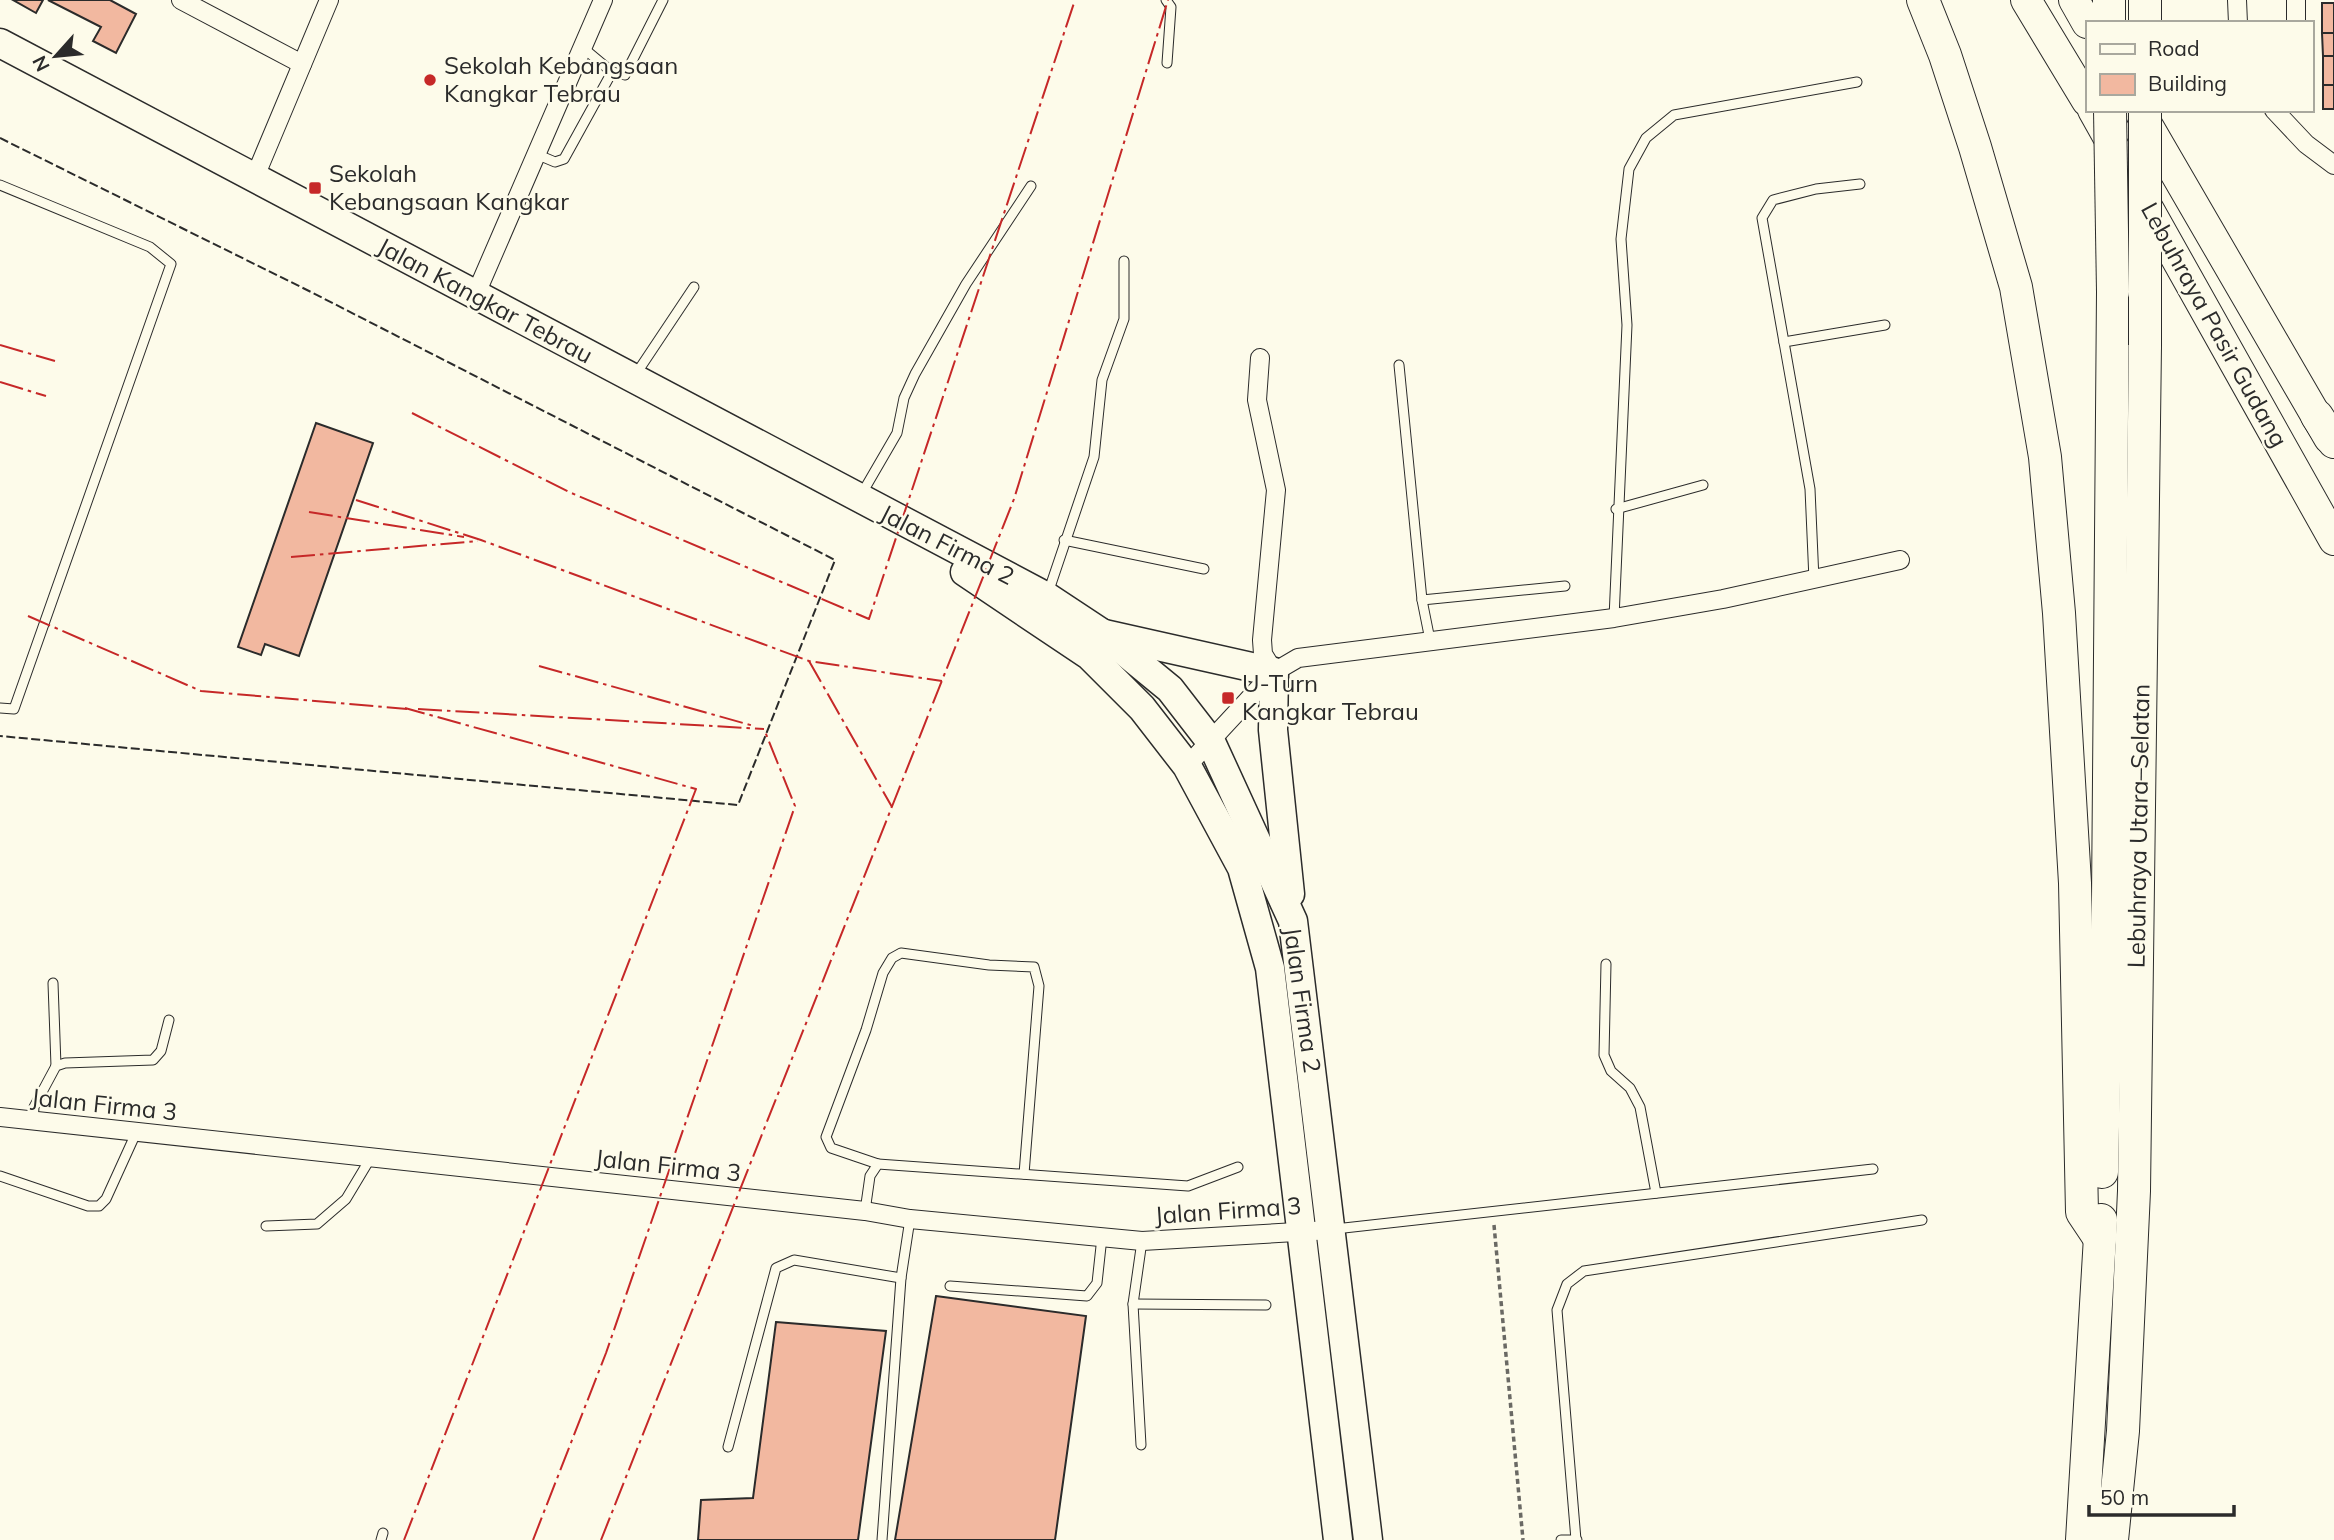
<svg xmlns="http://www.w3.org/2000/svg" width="2334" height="1540" font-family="Mulish,sans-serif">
  <rect width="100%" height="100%" fill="#fdfbea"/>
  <g fill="#f2b8a0" stroke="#2b2b2b" stroke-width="2">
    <path d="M13 0H43L36 13Z"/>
    <path d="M48 0H110L136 14 116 53 93 41 101 27Z"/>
    <rect x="2322" y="3" width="12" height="30"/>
    <path d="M2322 33H2334V56H2323Z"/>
    <rect x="2323" y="56" width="11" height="29"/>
    <rect x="2323" y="85" width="11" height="24"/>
    <path d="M316 423 373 443 299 656 265 644 261 655 238 647Z"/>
    <path d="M936 1296 1086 1316 1055 1540H895Z"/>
    <path d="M776 1322 886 1331 858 1540H698L701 1500 753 1498Z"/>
  </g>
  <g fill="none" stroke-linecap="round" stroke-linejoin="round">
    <defs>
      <g id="service">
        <path d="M1166 0 1171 7 1167 63"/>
        <path d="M582 47 612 72 625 75 663 0"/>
        <path d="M536 154 555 162 564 159 612 72"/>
        <path d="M0 185 150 247 171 264 14 709 0 708"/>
        <path d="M1784 342 1885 325"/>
        <path d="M1399 365 1422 600 1430 640"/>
        <path d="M636 374 694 287"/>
        <path d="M861 495 897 433 904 398 915 374 966 284 1031 186"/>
        <path d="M1616 509 1703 485"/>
        <path d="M1064 540 1204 569"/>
        <path d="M1814 580 1810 489 1762 218 1773 200 1816 189 1860 184"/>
        <path d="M1048 593 1094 457 1102 380 1124 319V261"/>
        <path d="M1422 600 1565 586"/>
        <path d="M1614 618 1627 325 1621 239 1629 169 1646 138 1674 115 1857 82"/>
        <path d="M1606 964 1604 1055 1611 1071 1630 1088 1640 1107 1656 1193"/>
        <path d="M53 983 56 1066"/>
        <path d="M33 1121 34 1107 56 1066 65 1063 153 1060 161 1051 169 1020"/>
        <path d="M878 1164 831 1148 826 1137 866 1030 883 973 892 958 901 953 989 965 1034 967 1039 986 1024 1174"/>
        <path d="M0 1176 88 1206H99L106 1199 136 1133"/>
        <path d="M865 1211 870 1176 878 1164 1188 1186 1238 1167"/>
        <path d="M266 1226 317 1224 346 1199 370 1159"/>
        <path d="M1335 1229 1873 1169"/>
        <path d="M950 1286 1087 1296 1097 1283 1102 1237"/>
        <path d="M1133 1304 1266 1305"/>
        <path d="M1141 1445 1133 1304 1142 1241"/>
        <path d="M728 1447 776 1268 794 1260 901 1278"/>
        <path d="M381 1540 383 1533"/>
        <path d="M882 1540 901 1278 910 1219"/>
        <path d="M1561 1540H1577"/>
        <path d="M1576 1540 1557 1310 1567 1284 1584 1271 1922 1220"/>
      </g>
      <g id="minor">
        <path d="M181 0 302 64"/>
        <path d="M2237 0 2238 23"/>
        <path d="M2296 0V23"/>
        <path d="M2274 110 2306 144 2334 165"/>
        <path d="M254 179 329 0"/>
        <path d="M475 296 603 0"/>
        <path d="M1260 358 1257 400 1276 490 1262 640 1263 654 1274 672"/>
        <path d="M1187 766 1274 672 1298 658 1614 618 1723 599 1900 560"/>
        <path d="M0 1117 865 1211 910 1219 1142 1241 1331 1230"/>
      </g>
      <g id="primary">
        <path d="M0 43 1047 597 1103 634 1170 689 1211 742 1293 921 1368 1540"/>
        <path d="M965 572 1090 656 1142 708 1187 766 1242 868 1270 968 1338 1540"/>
        <path d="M1104 634 1274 672 1273 730 1290 894"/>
      </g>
      <g id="trunk">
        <path d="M2026 0 2087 101"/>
        <path d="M2074 0 2087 23"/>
        <path d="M2093 110 2334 540"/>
        <path d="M2141 114 2329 438"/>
      </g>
      <g id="motorway">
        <path d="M1923 0 1945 55 1975 147 2016 287 2045 457 2059 613 2075 883 2082 1212 2100 1239"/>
        <path d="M2109 0V23"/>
        <path d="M2145 23V0"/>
        <path d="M2317 416 2334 442"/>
        <path d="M2102 1172 2108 900 2113 292"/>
        <path d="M2082 1540 2101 1220"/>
        <path d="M2112 1540 2123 1431 2134 1191 2145 345"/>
      </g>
    </defs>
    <use href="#service" stroke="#2b2b2b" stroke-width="11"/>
    <use href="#minor" stroke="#2b2b2b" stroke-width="20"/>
    <use href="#primary" stroke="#2b2b2b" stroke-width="31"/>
    <use href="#trunk" stroke="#2b2b2b" stroke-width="32"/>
    <use href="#motorway" stroke="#2b2b2b" stroke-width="34"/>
    <path stroke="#6a6964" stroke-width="3.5" stroke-dasharray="5 3.5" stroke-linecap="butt" d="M1494 1225 1523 1540"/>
    <use href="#service" stroke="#fdfbea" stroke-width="9"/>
    <use href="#minor" stroke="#fdfbea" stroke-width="18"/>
    <use href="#primary" stroke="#fdfbea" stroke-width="28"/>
    <use href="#trunk" stroke="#fdfbea" stroke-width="30"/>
    <use href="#motorway" stroke="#fdfbea" stroke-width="32"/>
    <defs>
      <g id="motorway-bridge">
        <path d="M2110 110 2113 292"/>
        <path d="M2145 345V110"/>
      </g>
    </defs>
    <use href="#motorway-bridge" stroke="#2b2b2b" stroke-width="34" stroke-linecap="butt"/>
    <use href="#motorway-bridge" stroke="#fdfbea" stroke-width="32"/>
    <path stroke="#2b2b2b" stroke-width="2" stroke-dasharray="9 3.5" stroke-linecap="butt" d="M0 138 311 292 835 560 738 805 0 736"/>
    <g stroke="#c62828" stroke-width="2" stroke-dasharray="24 5 3.5 5" stroke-linecap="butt">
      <path d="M0 345 55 361"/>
      <path d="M0 382 46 396"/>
      <path d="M412 413 569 492 869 619 1075 0"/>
      <path d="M356 500 481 540 809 661 942 681"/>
      <path d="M309 512 464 537"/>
      <path d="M291 557 478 541"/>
      <path d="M28 616 201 691 407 709"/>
      <path d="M809 661 892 807"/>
      <path d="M539 666 754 726"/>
      <path d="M418 709 764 729"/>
      <path d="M404 1540 696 789 405 708"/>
      <path d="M533 1540 606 1353 795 806 764 729"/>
      <path d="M601 1540 1014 499 1168 0"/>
    </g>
  </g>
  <g fill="#c62828" stroke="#fdfbea" stroke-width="2.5">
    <circle cx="430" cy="80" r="7"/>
    <rect x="308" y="181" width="14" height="14" rx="3.5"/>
    <rect x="1221" y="691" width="14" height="14" rx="3.5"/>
  </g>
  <g text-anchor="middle" stroke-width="5" stroke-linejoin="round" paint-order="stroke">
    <g font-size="24" fill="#2b2b2b" stroke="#fdfbea" text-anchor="start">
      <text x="444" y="74">Sekolah Kebangsaan<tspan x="444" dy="28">Kangkar Tebrau</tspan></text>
      <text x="329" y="182">Sekolah<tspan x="329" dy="28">Kebangsaan Kangkar</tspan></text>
      <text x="1242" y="692">U-Turn<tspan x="1242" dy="28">Kangkar Tebrau</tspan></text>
    </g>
    <g font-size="24" fill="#2b2b2b" stroke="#fdfbea">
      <text transform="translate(485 301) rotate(28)" y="8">Jalan Kangkar Tebrau</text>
      <text transform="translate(2214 325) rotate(61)" y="8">Lebuhraya Pasir Gudang</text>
      <text transform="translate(947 545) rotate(27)" y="8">Jalan Firma 2</text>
      <text transform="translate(2139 826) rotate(-89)" y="8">Lebuhraya Utara–Selatan</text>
      <text transform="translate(1302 1000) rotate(82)" y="8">Jalan Firma 2</text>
      <text transform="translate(104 1105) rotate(6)" y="8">Jalan Firma 3</text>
      <text transform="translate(668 1166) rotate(6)" y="8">Jalan Firma 3</text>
      <text transform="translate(1228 1211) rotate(-4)" y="8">Jalan Firma 3</text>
    </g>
  </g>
  <rect x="2086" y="21" width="228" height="91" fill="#fdfbea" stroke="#a9a89e" stroke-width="2"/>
  <rect x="2100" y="44" width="35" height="10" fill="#fdfbea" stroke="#a9a89e" stroke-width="2"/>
  <text x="2148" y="56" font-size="21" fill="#2b2b2b">Road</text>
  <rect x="2100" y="74" width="35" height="21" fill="#f2b8a0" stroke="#a9a89e" stroke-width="2"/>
  <text x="2148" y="91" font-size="21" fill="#2b2b2b">Building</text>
  <g transform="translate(56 56) rotate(243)" stroke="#fdfbea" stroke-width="5" paint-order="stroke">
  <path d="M0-5L12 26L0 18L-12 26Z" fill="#2b2b2b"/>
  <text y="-10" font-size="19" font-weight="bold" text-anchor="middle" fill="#2b2b2b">N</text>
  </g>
  <path d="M2089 1505v10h145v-10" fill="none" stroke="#2b2b2b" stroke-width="3.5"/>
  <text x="2100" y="1505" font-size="21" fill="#2b2b2b" stroke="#fdfbea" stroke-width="5" paint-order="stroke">50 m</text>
</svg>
